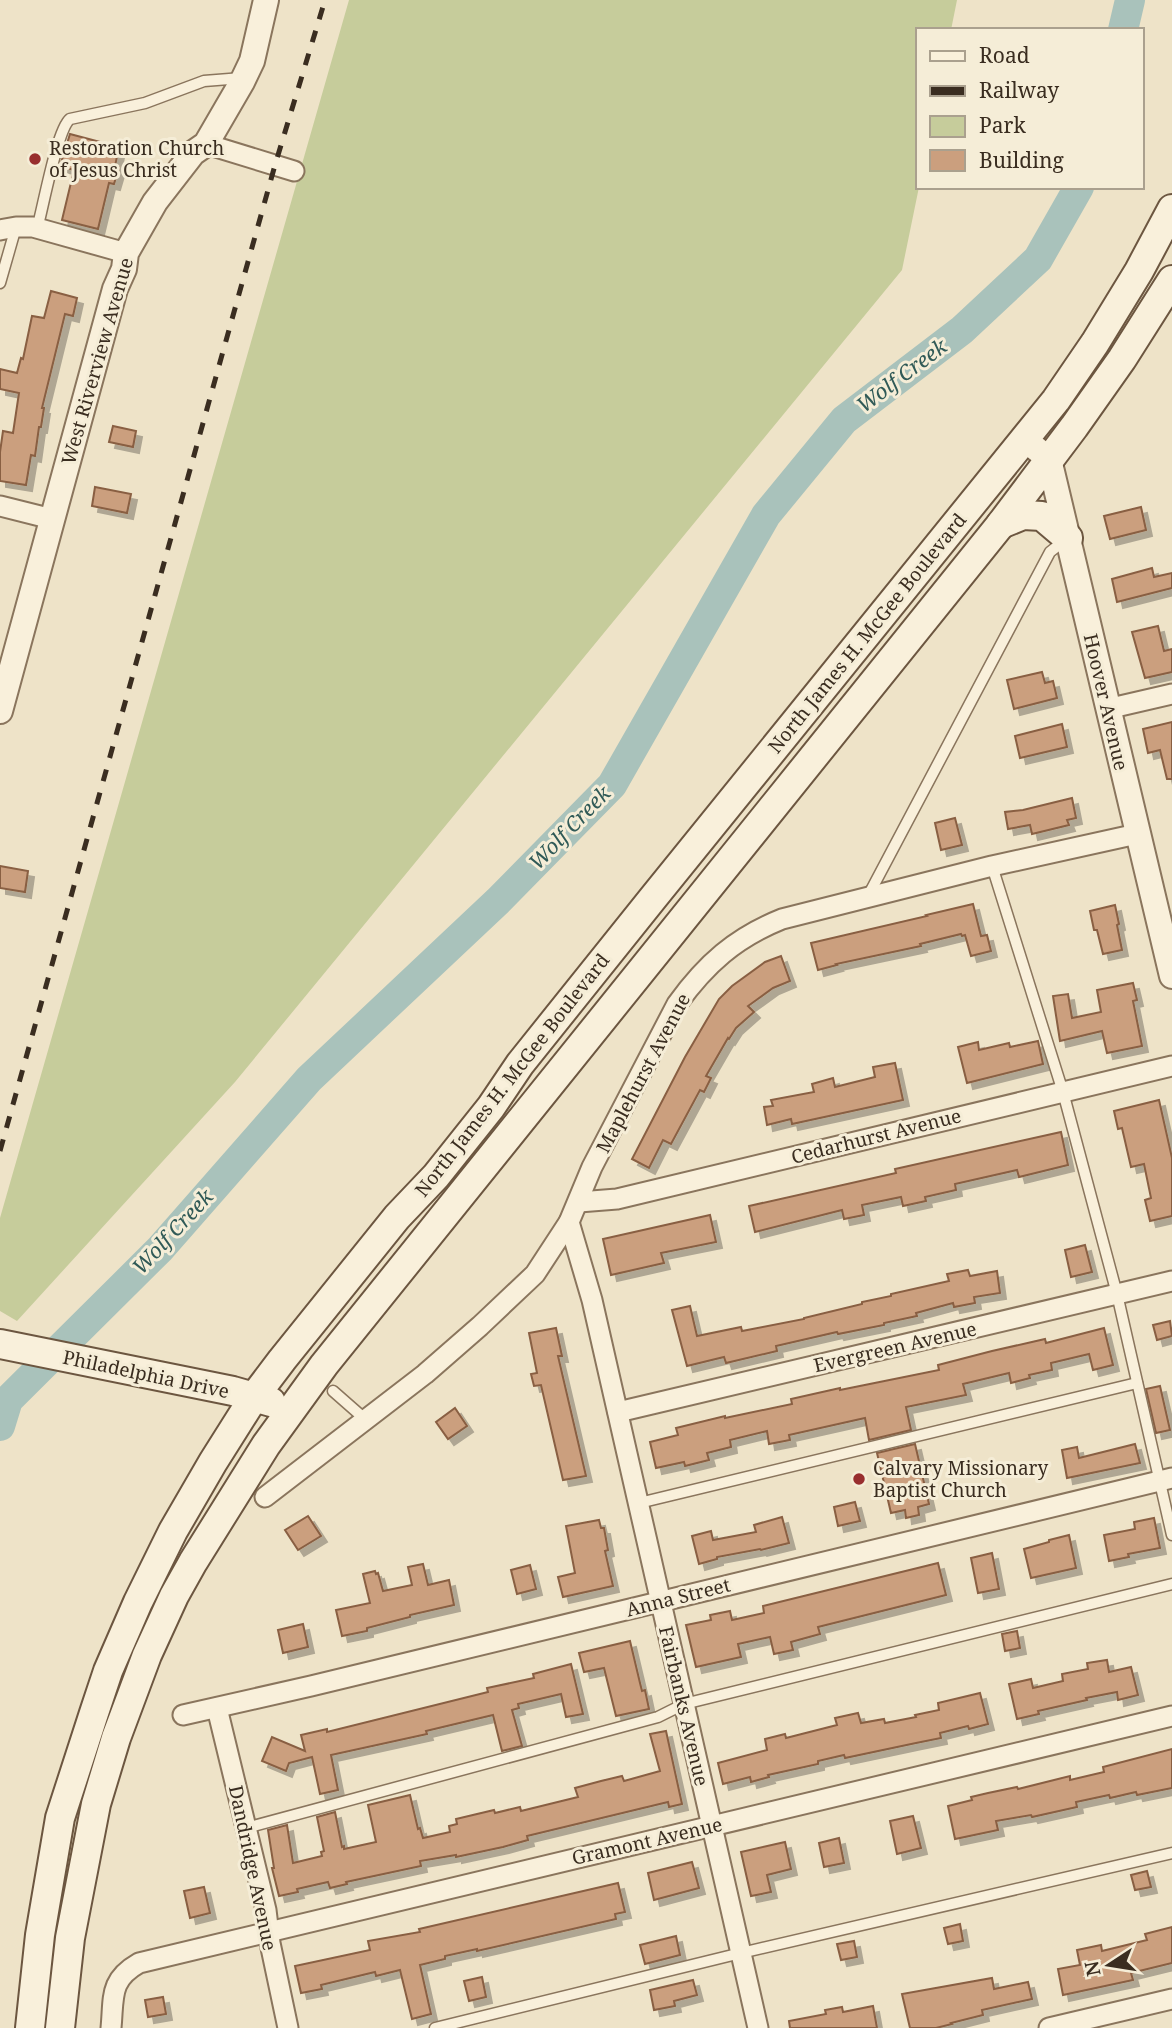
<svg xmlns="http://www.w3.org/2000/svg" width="1172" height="2028" font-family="'Noto Serif',serif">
  <defs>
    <filter id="shadow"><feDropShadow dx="6" dy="6" stdDeviation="0" flood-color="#0004"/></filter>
  </defs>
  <rect width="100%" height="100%" fill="#eee3c8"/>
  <path fill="#c6cc9b" d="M349 0H957L951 30H918L919 187 902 270 235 1082 17 1321 0 1311V1218Z"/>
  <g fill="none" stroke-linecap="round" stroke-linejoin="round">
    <g stroke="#a9c2bb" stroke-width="30">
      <path d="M1123 30 1130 0"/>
      <path d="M0 1426 8 1400 160 1249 309 1079 498 901 612 785 766 515 844 420 962 330 1038 259 1079 187"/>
    </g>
  </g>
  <g fill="#cb9f7e" stroke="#895f43" stroke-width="2" filter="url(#shadow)">
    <path d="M70 134 119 147 115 166 119 167 114 184 109 183 98 229 62 220 74 170 60 166Z"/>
    <path d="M51 291 77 298 73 316 65 314 42 408H44L41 427H39L35 456 31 455 26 485 0 481V452L3 431 13 433 19 393 0 389V369L17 373 21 358 23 359 32 316 44 318Z"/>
    <path d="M113 426 136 431 133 447 109 442Z"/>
    <path d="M95 487 131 494 127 513 92 506Z"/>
    <path d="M1141 507 1146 530 1110 539 1104 516Z"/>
    <path d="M1152 568 1154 577 1172 573V588L1117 602 1112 579Z"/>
    <path d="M1158 626 1164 651 1172 649V672L1145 678 1132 632Z"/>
    <path d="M1042 672 1045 683 1053 681 1057 698 1014 709 1007 680Z"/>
    <path d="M1172 722V779H1167L1160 750 1148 753 1143 729Z"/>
    <path d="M1062 724 1067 747 1020 758 1015 736Z"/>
    <path d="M1072 798 1076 818 1067 820 1069 825 1032 834 1030 825 1008 829 1005 812 1023 810Z"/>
    <path d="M955 818 962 845 941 850 935 823Z"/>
    <path d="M0 866 28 871 25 892 0 888Z"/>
    <path d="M973 904 981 936 987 935 991 951 971 956 965 935 962 936 961 934 920 944 921 946 836 964 837 965 818 970 811 943 927 916 926 915Z"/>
    <path d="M1115 905 1119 924 1117 925 1122 950 1103 954 1097 930H1094L1090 911Z"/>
    <path d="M781 956 790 981 773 988 748 1006 754 1012 736 1028 729 1039 728 1038 706 1076 711 1078 704 1092 700 1090 671 1144 663 1140 649 1168 632 1159 685 1057 719 999 732 986 765 962Z"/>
    <path d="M1133 983 1137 1000 1133 1001 1142 1046 1107 1053 1102 1031 1060 1041 1053 996 1068 994 1072 1018 1101 1012 1097 990Z"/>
    <path d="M1038 1041 1043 1064 967 1083 958 1047 978 1042 979 1050 1009 1043 1010 1047Z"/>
    <path d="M895 1063 903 1100 792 1124 791 1119 767 1125 764 1107 773 1106 771 1100 814 1092 812 1084 833 1078 835 1087 875 1077 873 1067Z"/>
    <path d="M1159 1100 1172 1158V1216L1150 1221 1145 1200 1151 1198 1144 1164 1131 1167 1122 1128 1118 1129 1114 1111Z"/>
    <path d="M1061 1132 1068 1165 1019 1177 1017 1170 955 1184 956 1190 925 1197 926 1201 903 1206 901 1197 862 1205 864 1215 844 1219 842 1210 755 1232 749 1206 896 1173 895 1169Z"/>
    <path d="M710 1215 716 1242 661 1253 664 1263 611 1275 603 1239Z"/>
    <path d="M1085 1245 1092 1272 1071 1277 1065 1250Z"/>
    <path d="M968 1270 970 1276 997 1271 1000 1293 974 1297 975 1303 954 1307 953 1303 916 1313 917 1316 884 1323V1325L838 1334 837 1332 776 1346 777 1351 726 1363 724 1357 687 1366 672 1310 690 1306 697 1336 741 1327 742 1331 804 1319V1318L862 1304V1302L891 1296V1294L949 1281 947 1274Z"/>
    <path d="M1170 1321 1172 1336 1157 1340 1153 1325Z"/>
    <path d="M556 1328 562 1356H558L586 1476 563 1480 541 1385 534 1386 531 1374 537 1373 529 1333Z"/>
    <path d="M1104 1328 1113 1365 1093 1370 1089 1354 1051 1363 1052 1370 1029 1375 1030 1378 1011 1383 1009 1373 963 1384 966 1395 906 1407 911 1430 869 1440 865 1418 789 1435 790 1440 769 1444 767 1431 730 1440 731 1447 707 1453 709 1460 685 1466 684 1462 656 1468 650 1442 678 1435 676 1428 725 1416V1418L792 1404 791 1399 840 1388V1390L939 1370 938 1365 992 1351 1045 1339 1046 1343Z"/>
    <path d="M1160 1386 1170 1430 1156 1433 1146 1389Z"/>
    <path d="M455 1408 467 1426 448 1439 436 1422Z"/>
    <path d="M915 1444 929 1504 918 1507 919 1515 906 1518 905 1510 891 1513 877 1453Z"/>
    <path d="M1135 1444 1140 1463 1067 1478 1062 1450 1077 1447 1079 1458Z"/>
    <path d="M855 1502 860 1521 838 1526 834 1507Z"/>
    <path d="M308 1516 321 1536 298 1550 285 1530Z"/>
    <path d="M782 1517 789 1543 761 1550 760 1549 717 1557V1559L699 1564 692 1536 711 1531 713 1540 756 1532 754 1525Z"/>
    <path d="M1154 1518 1160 1548 1128 1554 1129 1557 1109 1561 1104 1535 1135 1529 1134 1522Z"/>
    <path d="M599 1520 601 1528H604L608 1550 605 1551 613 1586 563 1597 558 1577 575 1573 566 1526Z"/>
    <path d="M1069 1535 1076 1568 1031 1578 1024 1549 1049 1542V1540Z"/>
    <path d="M992 1553 999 1589 978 1593 971 1558Z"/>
    <path d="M938 1563 946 1595 818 1627 820 1634 791 1642 793 1650 774 1654 770 1637 738 1644 741 1657 696 1667 686 1625 711 1620 710 1615 730 1611 732 1620 764 1613 763 1606Z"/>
    <path d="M423 1564 428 1585 449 1580 454 1605 410 1615V1617L367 1628V1631L342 1636 336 1610 370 1603 363 1574 375 1571 376 1574 378 1573 383 1591 412 1585 408 1567Z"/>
    <path d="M530 1565 536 1589 517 1594 511 1570Z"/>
    <path d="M303 1624 308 1647 283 1653 278 1630Z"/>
    <path d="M1017 1631 1020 1648 1005 1651 1002 1634Z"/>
    <path d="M630 1641 640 1683 642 1691 645 1690 649 1709 616 1716 604 1668 584 1672 579 1653Z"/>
    <path d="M1107 1660 1109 1672 1131 1667 1138 1695 1118 1700 1117 1692 1086 1698 1087 1700 1038 1711 1039 1714 1017 1719 1009 1684 1031 1679 1033 1688 1063 1681 1062 1674 1088 1669 1087 1663Z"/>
    <path d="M571 1664 583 1714 566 1717 561 1694 518 1704 519 1708 512 1710 522 1746 502 1751 493 1715 426 1731 427 1734 331 1755 338 1790 320 1794 312 1757 289 1763 286 1771 262 1761 272 1737 305 1751 301 1735 327 1729V1732L488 1692 487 1688 534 1678 533 1674Z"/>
    <path d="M980 1693 988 1724 969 1729 968 1726 940 1733 941 1738 916 1743 845 1758 844 1755 818 1761V1764L768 1775 769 1777 751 1782 750 1777 723 1784 718 1763 767 1750 765 1739 785 1734 786 1738 837 1725 835 1718 858 1713 861 1723 884 1719 885 1723 916 1717 915 1715 939 1710 938 1703Z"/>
    <path d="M666 1731 682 1804 669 1807 668 1802 527 1836 528 1840 503 1847 456 1857V1855L420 1861 421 1866 346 1882 347 1884 330 1888 328 1882 297 1889 298 1892 279 1896 272 1868H274L268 1830 287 1825 293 1863 322 1856 321 1852 324 1851 317 1817 335 1812 342 1847 344 1846V1849L376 1842 368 1805 410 1795 418 1829 420 1828 423 1838 450 1832 449 1826 457 1824 456 1819 494 1810 495 1813 520 1807 521 1811 578 1797 575 1788 601 1781 622 1776 624 1781 660 1771 650 1734Z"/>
    <path d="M1172 1749V1788L1137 1795 1136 1792 1110 1798 1109 1795 1076 1802 1077 1807 1032 1817 1031 1815 996 1821 998 1830 955 1839 948 1806 972 1800 971 1797 988 1793 1017 1787 1018 1789 1070 1776V1780L1104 1772 1103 1767Z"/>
    <path d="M913 1816 921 1848 897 1854 890 1821Z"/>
    <path d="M839 1838 844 1863 824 1867 819 1843Z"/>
    <path d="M785 1842 791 1869 767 1875 771 1892 751 1896 741 1852Z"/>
    <path d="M692 1862 699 1888 654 1900 648 1873Z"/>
    <path d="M1147 1871 1151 1887 1135 1890 1131 1875Z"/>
    <path d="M618 1883 625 1912 615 1914 616 1919 477 1951V1949L445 1956V1959L420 1965 431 2014 412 2019 400 1970 376 1976 375 1972 321 1985 322 1989 301 1993 295 1966 370 1950 368 1941 420 1932 419 1929Z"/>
    <path d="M204 1887 210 1913 190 1918 184 1891Z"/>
    <path d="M960 1924 963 1941 948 1944 944 1928Z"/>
    <path d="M1172 1927V1963L1131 1973 1133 1980 1063 1995 1058 1969 1080 1965 1077 1950 1101 1945 1102 1951 1147 1940 1145 1934Z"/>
    <path d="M676 1936 680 1955 645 1964 640 1945Z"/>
    <path d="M854 1941 857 1957 841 1960 837 1944Z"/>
    <path d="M482 1977 486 1997 469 2001 464 1981Z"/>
    <path d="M992 1978 994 1989 1028 1982 1032 1999 982 2010 983 2015 951 2023 952 2024 936 2028H910L902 1994Z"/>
    <path d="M693 1980 697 1995 674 2001 675 2006 654 2010 650 1990Z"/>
    <path d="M163 1997 166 2014 148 2017 145 2000Z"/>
    <path d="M873 2006 877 2028H790L789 2021 826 2014 825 2010 842 2007 843 2012Z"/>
  </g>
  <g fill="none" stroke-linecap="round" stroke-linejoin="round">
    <defs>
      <g id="service">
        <path d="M37 229C43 208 57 129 70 119L145 103 204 81 242 78"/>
        <path d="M0 283 16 227"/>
        <path d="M992 866 1063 1092 1117 1294 1172 1535"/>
        <path d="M868 896 1050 552 1065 540"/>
        <path d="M333 1391 366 1420"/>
        <path d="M639 1503 1137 1383"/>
        <path d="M246 1828 658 1717 684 1704 1172 1584"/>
        <path d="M435 2028 741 1953 1172 1853"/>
      </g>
      <g id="minor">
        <path d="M206 144 294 171"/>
        <path d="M0 230 16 227H33L126 253"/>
        <path d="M0 506 52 519"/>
        <path d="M1107 709 1172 694"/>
        <path d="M579 1202 617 1199 1172 1066"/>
        <path d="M569 1222 592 1300 758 2028"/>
        <path d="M618 1412 1172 1281"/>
        <path d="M265 1497 425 1374 480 1326 535 1274 569 1222 592 1167 677 1004C706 964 735 938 782 919L992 866 1137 834"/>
        <path d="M217 1708 266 1910 270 1943 288 2028"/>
        <path d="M183 1715 311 1686 1172 1478"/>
        <path d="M111 2028C114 1997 109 1980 139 1963L1172 1716"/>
        <path d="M1049 2028 1172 1999"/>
      </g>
      <g id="tertiary">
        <path d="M1024 439 1049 459 1172 976"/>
        <path d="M0 711 115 289 124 269 126 253 155 202 193 153 206 144 242 82 252 61 266 0"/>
      </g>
      <g id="secondary">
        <path d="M1001 524 1023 515 1042 516 1068 538"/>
        <path d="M0 1344 233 1391 271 1402"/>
        <path d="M30 2028 40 1935 60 1818 94 1713 108 1671 138 1602 173 1531 213 1462 254 1397 282 1360 397 1217 436 1176 491 1107 520 1064 653 898 1056 400 1095 343 1139 271 1172 209"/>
        <path d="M60 2028 70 1938 96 1804 116 1738 147 1655 174 1596 193 1562 266 1445 324 1365 1001 524 1074 427 1122 359 1172 280"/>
      </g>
    </defs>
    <use href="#service" stroke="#8a755d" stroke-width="13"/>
    <use href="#minor" stroke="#8a755d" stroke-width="23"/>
    <use href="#tertiary" stroke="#8a755d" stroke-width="28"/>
    <use href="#secondary" stroke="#6c5640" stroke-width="32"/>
    <use href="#service" stroke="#f9f0db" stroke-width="10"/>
    <use href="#minor" stroke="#f9f0db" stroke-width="19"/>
    <use href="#tertiary" stroke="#f9f0db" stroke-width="24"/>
    <use href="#secondary" stroke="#f9f0db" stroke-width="28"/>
    <path stroke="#3a2d20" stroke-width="5" stroke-dasharray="12 12" stroke-linecap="butt" d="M0 1151 275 165 325 0"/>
  </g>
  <g fill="#982e2e" stroke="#f5edd7" stroke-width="2.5">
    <circle cx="35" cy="159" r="7"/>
    <circle cx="859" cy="1479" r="7"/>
  </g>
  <g text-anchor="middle" stroke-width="6" stroke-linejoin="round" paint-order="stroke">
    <g font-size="19" fill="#3a2d20" stroke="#f5edd7" text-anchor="start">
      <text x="49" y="155">Restoration Church<tspan x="49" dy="22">of Jesus Christ</tspan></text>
      <text x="873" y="1475">Calvary Missionary<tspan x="873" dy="22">Baptist Church</tspan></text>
    </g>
    <g font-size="19" fill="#3a2d20" stroke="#f5edd7">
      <text transform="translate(97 361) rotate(-74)" y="7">West Riverview Avenue</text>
      <text transform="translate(867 633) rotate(-51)" y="7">North James H. McGee Boulevard</text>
      <text transform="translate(1106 702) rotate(77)" y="7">Hoover Avenue</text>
      <text transform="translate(643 1073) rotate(-62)" y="7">Maplehurst Avenue</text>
      <text transform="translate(512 1075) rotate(-52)" y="7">North James H. McGee Boulevard</text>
      <text transform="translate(876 1136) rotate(-14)" y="7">Cedarhurst Avenue</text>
      <text transform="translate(895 1347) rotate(-13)" y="7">Evergreen Avenue</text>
      <text transform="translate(146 1374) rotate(12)" y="7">Philadelphia Drive</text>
      <text transform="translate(678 1597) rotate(-14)" y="7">Anna Street</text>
      <text transform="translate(684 1706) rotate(77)" y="7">Fairbanks Avenue</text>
      <text transform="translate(647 1841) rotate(-13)" y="7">Gramont Avenue</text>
      <text transform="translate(253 1868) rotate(78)" y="7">Dandridge Avenue</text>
    </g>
    <g font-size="21" font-style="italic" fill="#305a57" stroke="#f5edd7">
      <text transform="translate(902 376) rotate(-37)" y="7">Wolf Creek</text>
      <text transform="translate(570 828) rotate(-46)" y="7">Wolf Creek</text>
      <text transform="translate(173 1232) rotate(-47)" y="7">Wolf Creek</text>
    </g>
  </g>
  <rect x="916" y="28" width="228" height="161" fill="#f5edd7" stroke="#aaa08e" stroke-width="2"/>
  <rect x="930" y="51" width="35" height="10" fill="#f9f0db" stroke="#aaa08e" stroke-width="2"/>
  <text x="979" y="63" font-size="21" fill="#3a2d20">Road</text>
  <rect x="930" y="86" width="35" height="10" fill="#3a2d20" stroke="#aaa08e" stroke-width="2"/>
  <text x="979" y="98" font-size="21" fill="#3a2d20">Railway</text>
  <rect x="930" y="116" width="35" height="21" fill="#c6cc9b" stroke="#aaa08e" stroke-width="2"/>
  <text x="979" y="133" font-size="21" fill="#3a2d20">Park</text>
  <rect x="930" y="150" width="35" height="21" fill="#cb9f7e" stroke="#aaa08e" stroke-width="2"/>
  <text x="979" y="168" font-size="21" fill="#3a2d20">Building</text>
  <g transform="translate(1109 1965) rotate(258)" stroke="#f5edd7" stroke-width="5" paint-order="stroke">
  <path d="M0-5L12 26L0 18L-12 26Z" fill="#3a2d20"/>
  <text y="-10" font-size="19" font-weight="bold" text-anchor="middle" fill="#3a2d20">N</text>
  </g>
</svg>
